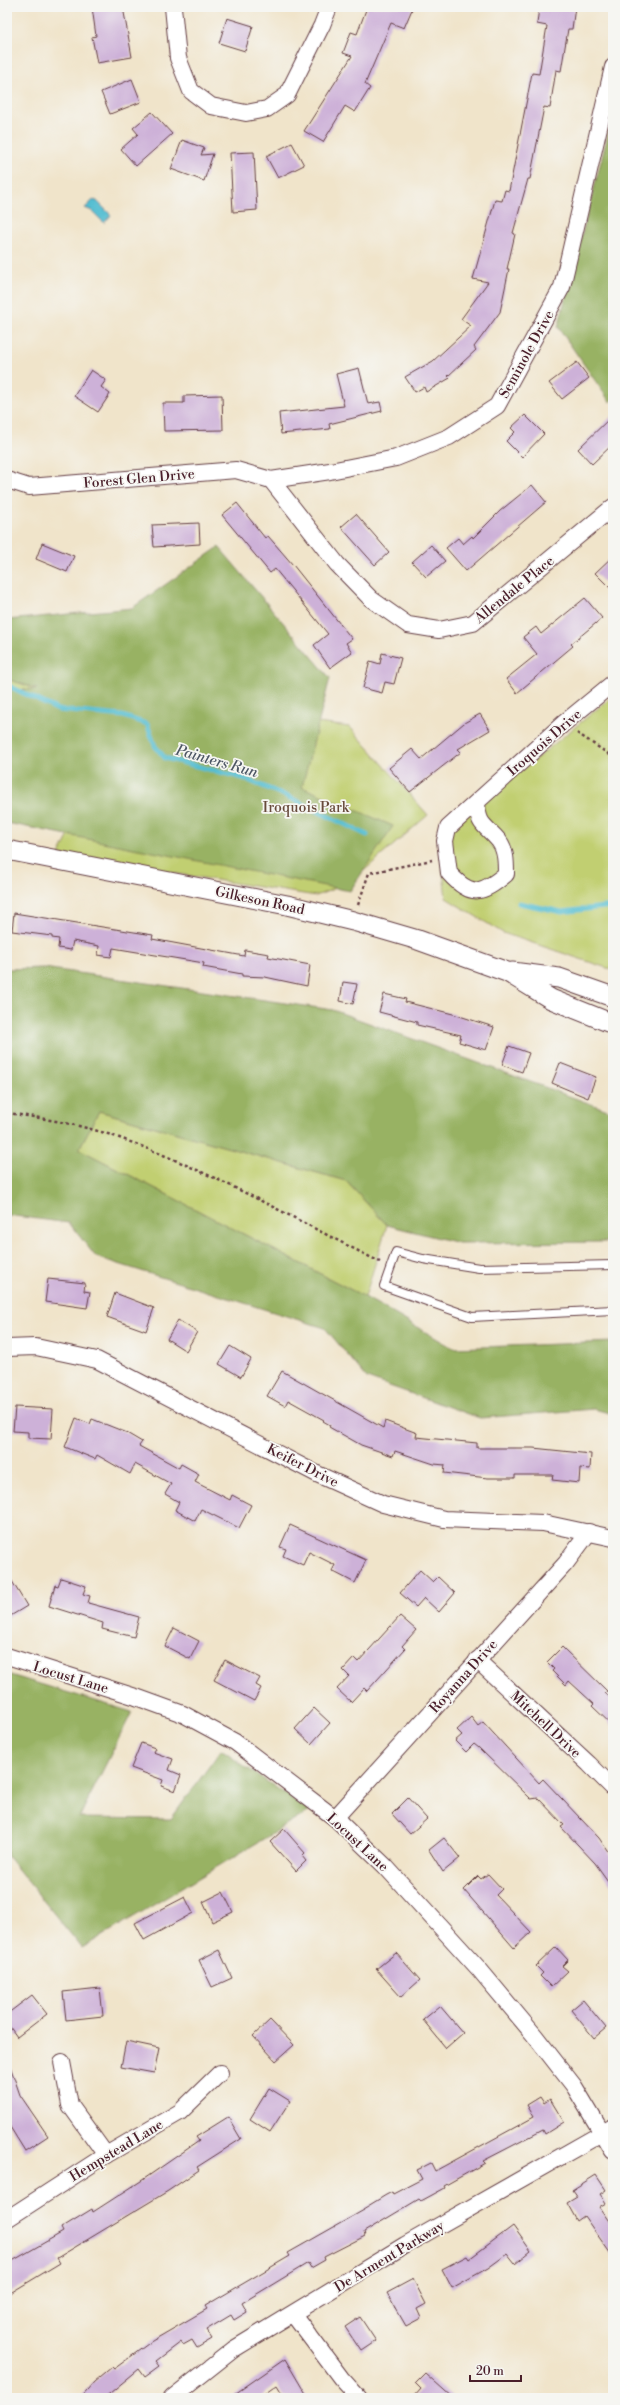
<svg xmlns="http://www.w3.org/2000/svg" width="620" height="2405" font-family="'Libre Bodoni',serif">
  <rect width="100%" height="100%" fill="#f6f6f2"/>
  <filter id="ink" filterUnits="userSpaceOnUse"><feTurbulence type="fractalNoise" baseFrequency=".025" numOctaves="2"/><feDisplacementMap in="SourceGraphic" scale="8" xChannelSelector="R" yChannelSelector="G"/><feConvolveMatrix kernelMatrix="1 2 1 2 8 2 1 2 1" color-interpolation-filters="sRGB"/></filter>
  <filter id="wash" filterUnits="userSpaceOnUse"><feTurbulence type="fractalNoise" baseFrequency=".012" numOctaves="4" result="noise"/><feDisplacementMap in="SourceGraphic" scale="16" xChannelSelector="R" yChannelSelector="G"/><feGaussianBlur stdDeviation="0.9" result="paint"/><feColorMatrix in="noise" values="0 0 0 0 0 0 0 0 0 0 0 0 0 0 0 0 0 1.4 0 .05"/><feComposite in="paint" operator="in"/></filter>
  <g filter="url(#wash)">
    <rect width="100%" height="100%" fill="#f0e4ca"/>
    <g fill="#c1cf71" stroke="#86774e">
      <path d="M7 629 134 701 350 727 428 815 351 882 316 896 59 855 77 819 7 805Z"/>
      <path d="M613 696V970L503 933 446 898 439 838Z"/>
      <path d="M99 1111 346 1181 387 1225 365 1297 79 1149Z"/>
    </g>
    <g fill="#98b263" stroke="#716847">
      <path d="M613 115V399L610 402 558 327Z"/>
      <path d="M219 547 330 678 302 787 393 826 350 891 7 823V690L37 689 7 679V620L132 608Z"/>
      <path d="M44 968 333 1010 613 1112V1242L459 1243 387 1225 346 1181 99 1111 79 1149 365 1297 453 1348 613 1342V1414L594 1409 480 1418 367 1378 325 1328 96 1257 69 1223 7 1215V969Z"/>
      <path d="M7 1674 132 1712 79 1818 171 1819 221 1750 310 1811 82 1948 7 1856Z"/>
    </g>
    <path fill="#55bed1" stroke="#506e7e" d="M93 200 97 201 111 215 104 223 92 211 85 208Z"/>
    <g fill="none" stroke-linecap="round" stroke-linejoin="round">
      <g stroke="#55bed1" stroke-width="5">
        <path d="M7 685 58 710 123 716 147 724 155 746 165 758 243 778 284 795 367 835"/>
        <path d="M519 903 562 912 613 906"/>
      </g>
    </g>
    <g id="blocks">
      <g fill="#cdb1d8">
        <path d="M92 7H123L132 57 97 63 92 37 96 36Z"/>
        <path d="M367 7H413L404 28 391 23 365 84 370 88 355 112 345 106 323 142 304 131 352 56 343 53 351 32 357 34Z"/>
        <path d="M539 7 554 9V7H575L572 29H568L561 71 556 70 550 108 544 107 530 179H528L513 233 515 234 507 269H509L500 312 474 347 476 350 448 376 450 378 426 392 424 387 415 392 405 377 433 361 471 326 461 319 488 282 473 279 495 200 502 201 505 190 509 191 532 73 539 74 547 26 537 24Z"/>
        <path d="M227 18 253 26 245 51 219 43Z"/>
        <path d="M132 79 141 102 110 114 101 92Z"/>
        <path d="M152 112 172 134 136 166 121 149 138 134 133 128Z"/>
        <path d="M182 140 204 148 201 155 213 154 204 181 171 169Z"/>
        <path d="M292 143 304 165 278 178 266 156Z"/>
        <path d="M254 152 257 210 233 212 230 153Z"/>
        <path d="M577 362 589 378 562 399 549 383Z"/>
        <path d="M359 368 368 404 380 402 382 411 329 424 330 429 281 434 279 413 344 406 336 374Z"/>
        <path d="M91 370 106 380 101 387 110 394 98 412 74 396Z"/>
        <path d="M222 395 223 430 164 431 163 403H184V396Z"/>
        <path d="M525 415 544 434 522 457 506 441 515 432 511 428Z"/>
        <path d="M613 415V444L592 464 578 449Z"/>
        <path d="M532 485 546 502 466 571 446 548 458 538 463 544 472 536 473 538 500 511Z"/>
        <path d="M237 503 265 538 268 536 293 565 352 639 346 643 352 652 330 668 314 645 328 634 275 569 270 573 222 515Z"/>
        <path d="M356 514 389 552 375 565 341 527Z"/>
        <path d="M199 523 200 544 154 547 152 525Z"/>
        <path d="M42 543 74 556 67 572 36 559Z"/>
        <path d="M431 545 445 561 426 577 412 562Z"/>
        <path d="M613 556V591L595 573Z"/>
        <path d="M585 598 602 618 571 644 573 646 517 693 506 679 537 654 523 637 536 627 541 634Z"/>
        <path d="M382 653 401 658 394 684 385 682 382 693 363 688 370 661 380 664Z"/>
        <path d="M480 714 490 730 458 749 461 752 410 792 389 768 412 749 421 759 464 723Z"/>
        <path d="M14 913 153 935 152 939 244 956 245 950 269 954 268 957 310 965 307 986 265 977 242 976V974L203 967 204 963 113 948 111 957 98 955 99 946 73 941 71 950 58 948 59 939 52 938V936L12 931Z"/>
        <path d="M343 982 357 984 353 1004 340 1001Z"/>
        <path d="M384 994 406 999 405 1002 453 1014 494 1027 486 1050 459 1042 461 1035 417 1025V1022L379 1012Z"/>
        <path d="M509 1046 529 1053 522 1072 502 1065Z"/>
        <path d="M560 1063 596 1077 588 1098 552 1083Z"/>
        <path d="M48 1279 85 1283 84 1291 90 1292 87 1308 45 1302Z"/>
        <path d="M115 1293 154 1308 146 1331 107 1317Z"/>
        <path d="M178 1320 197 1332 186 1351 167 1339Z"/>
        <path d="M230 1346 251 1359 241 1377 219 1364Z"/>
        <path d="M282 1371 383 1428 385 1421 417 1433 416 1437 477 1443V1448H533L591 1454 590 1469 580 1468 579 1483 552 1480 553 1475H515V1478H488L444 1473 445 1465 434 1464 395 1451 393 1456 361 1445 329 1427 330 1425 323 1421 324 1420 288 1400 285 1406 267 1396Z"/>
        <path d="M15 1407 53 1409 51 1439 28 1438V1432L13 1431Z"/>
        <path d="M76 1418 90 1424 92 1419 125 1432 142 1442 139 1446 179 1468 181 1464 199 1474 195 1482 230 1500 232 1495 251 1505 239 1528 201 1509 195 1521 175 1510 179 1502 165 1494 171 1484 135 1464 130 1474 97 1455 95 1459 65 1447Z"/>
        <path d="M290 1525 366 1560 355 1583 332 1571 335 1565 309 1552 303 1565 283 1556 286 1549 280 1547Z"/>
        <path d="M420 1570 433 1582 438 1577 455 1593 439 1612 424 1598 416 1607 400 1593Z"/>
        <path d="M7 1573 27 1606 7 1618Z"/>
        <path d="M61 1578 86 1586 83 1594 90 1596 88 1603 139 1617 134 1637 102 1629 103 1623 49 1606 55 1585 58 1586Z"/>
        <path d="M400 1616 416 1630 402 1646 405 1649 367 1691 364 1688 351 1702 337 1689 349 1676 343 1670 354 1658 358 1662Z"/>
        <path d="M174 1628 199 1641 190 1659 165 1646Z"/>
        <path d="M562 1647 607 1691 605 1693 613 1700V1726L592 1706 594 1704 569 1681 566 1685 552 1671 554 1669 547 1662Z"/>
        <path d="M225 1660 260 1678 256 1685 261 1688 254 1701 214 1680Z"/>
        <path d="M314 1708 330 1723 311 1744 295 1729Z"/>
        <path d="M471 1717 478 1726 483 1722 539 1783 543 1779 599 1838 613 1859V1888L595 1863 561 1827 564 1825 538 1798 531 1799 479 1748 474 1744 466 1752 455 1741 462 1735 457 1730Z"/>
        <path d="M141 1743 155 1748 153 1752 173 1759 169 1770 181 1775 175 1791 161 1786 163 1780 131 1768Z"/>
        <path d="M408 1798 427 1819 410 1834 392 1814Z"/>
        <path d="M284 1829 305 1853 302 1856 306 1861 296 1871 270 1842Z"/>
        <path d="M444 1838 460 1858 443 1872 429 1850Z"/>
        <path d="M488 1874 502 1889 496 1895 531 1932 514 1948 464 1890 478 1876 481 1879Z"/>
        <path d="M223 1892 233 1912 212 1922 203 1902Z"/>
        <path d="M185 1897 193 1913 144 1940 135 1923Z"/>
        <path d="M556 1947 568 1960 562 1966 568 1971 551 1987 540 1976 543 1973 536 1966Z"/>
        <path d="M219 1950 232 1978 212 1987 199 1960Z"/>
        <path d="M396 1953 420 1980 401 1997 376 1969Z"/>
        <path d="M100 1988 103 2016 66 2020 63 1992Z"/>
        <path d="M32 1995 47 2014 17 2037 7 2023V2014Z"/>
        <path d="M583 2000 606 2028 594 2038 571 2010Z"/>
        <path d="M440 2006 463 2033 446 2048 423 2020Z"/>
        <path d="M270 2020 294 2045 276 2061 253 2036Z"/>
        <path d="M126 2041 159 2048 154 2073 121 2067Z"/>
        <path d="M9 2063 20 2095 48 2136 25 2151 7 2122Z"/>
        <path d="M269 2088 290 2101 270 2132 250 2119Z"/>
        <path d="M540 2097 544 2103 550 2099 564 2122 545 2134 543 2130 483 2161 485 2163 444 2186 445 2188 421 2201 419 2199 364 2232 365 2236 324 2257 325 2260 311 2268 308 2263 242 2303 247 2312 234 2320 231 2315 206 2330 212 2339 197 2348 192 2340 183 2345 181 2342 156 2361 160 2366 145 2377 139 2369 104 2398H80L94 2382 112 2367 114 2369 152 2341 207 2309 205 2306 290 2256 288 2253 364 2210 363 2209 386 2195 392 2192 393 2194 422 2179 417 2170 431 2163 435 2171 534 2117 527 2105Z"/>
        <path d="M228 2117 241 2139 197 2167 199 2170 168 2191 57 2258 60 2263 7 2295V2264L63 2232 61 2228 92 2209 93 2212 141 2181 199 2141 196 2137Z"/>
        <path d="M596 2175 606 2190 600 2194 606 2203 599 2207 613 2227V2257L584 2216 577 2221 567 2203 577 2197 572 2190Z"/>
        <path d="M513 2226 531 2251 515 2264 507 2254 488 2268 452 2288 442 2269 467 2256 469 2259Z"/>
        <path d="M413 2279 426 2304 417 2309 421 2318 406 2326 387 2293Z"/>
        <path d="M360 2317 376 2341 361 2351 345 2327Z"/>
        <path d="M285 2359 308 2398H285L277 2385 259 2398H229Z"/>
        <path d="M425 2373 453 2398H413L421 2389 415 2383Z"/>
      </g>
    </g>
  </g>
  <g filter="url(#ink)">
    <use href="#blocks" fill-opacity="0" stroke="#633d43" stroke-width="1"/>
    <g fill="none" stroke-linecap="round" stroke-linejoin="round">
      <defs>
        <path id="service" d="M613 1265 479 1268 423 1259 396 1252 384 1286 472 1317 613 1310"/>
        <g id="minor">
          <path d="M173 7 178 58 191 91 211 106 246 113 267 109 287 95 322 25 329 7"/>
          <path d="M7 480 29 487 236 470 271 480 330 471 396 458 449 437 497 406 562 287 613 67"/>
          <path d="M271 480 337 564 371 599 408 625 439 630 473 623 613 507"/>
          <path d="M477 802C478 827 485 824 499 841 506 850 506 863 506 874 482 894 471 898 449 873L445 841 448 828 564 723 613 683"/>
          <path d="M7 1348 36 1347 97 1360 317 1474 383 1504 444 1519 543 1523 613 1538"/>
          <path d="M7 1656 136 1697 183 1714 235 1742 335 1818 385 1866 479 1969 535 2036 574 2086 613 2151"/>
          <path d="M477 1660 589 1764 613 1788"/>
          <path d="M335 1818 566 1563 589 1532"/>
          <path d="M62 2062 70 2105 106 2155"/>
          <path d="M7 2219 106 2155 180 2112 220 2073"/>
          <path d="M293 2314 341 2378 359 2398"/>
          <path d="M172 2398 234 2349 405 2245 613 2127"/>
        </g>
        <g id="tertiary">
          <path d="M7 850 287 905 353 921 418 940 507 972 551 999 613 1024"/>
          <path d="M512 972 559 978 613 997"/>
        </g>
      </defs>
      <use href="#service" stroke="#633d43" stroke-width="10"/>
      <use href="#minor" stroke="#633d43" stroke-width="18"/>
      <use href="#tertiary" stroke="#633d43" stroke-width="21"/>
      <g stroke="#633d43" stroke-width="2.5" stroke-dasharray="3 3" stroke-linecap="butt">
        <path d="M577 733 613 757"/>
        <path d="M609 755 613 749"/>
        <path d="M358 905 369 873 432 860"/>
        <path d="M7 1113C42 1118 77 1124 111 1135 204 1167 292 1218 380 1262"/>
      </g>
      <use href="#service" stroke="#fff" stroke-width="8"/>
      <use href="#minor" stroke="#fff" stroke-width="16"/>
      <use href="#tertiary" stroke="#fff" stroke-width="19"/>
    </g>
  </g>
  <g text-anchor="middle" stroke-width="3.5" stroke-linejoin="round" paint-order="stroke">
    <g font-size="14" fill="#4a1f2b" stroke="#f6f6f2">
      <text transform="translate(526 354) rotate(-61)" y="5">Seminole Drive</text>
      <text transform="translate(139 478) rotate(-5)" y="5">Forest Glen Drive</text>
      <text transform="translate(514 589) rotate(-39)" y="5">Allendale Place</text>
      <text transform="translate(544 742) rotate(-41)" y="5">Iroquois Drive</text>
      <text transform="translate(260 900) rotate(12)" y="5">Gilkeson Road</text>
      <text transform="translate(303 1465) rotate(27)" y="5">Keifer Drive</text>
      <text transform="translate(463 1676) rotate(-48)" y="5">Royanna Drive</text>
      <text transform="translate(71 1677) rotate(17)" y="5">Locust Lane</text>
      <text transform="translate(546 1724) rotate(43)" y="5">Mitchell Drive</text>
      <text transform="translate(358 1842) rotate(43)" y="5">Locust Lane</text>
      <text transform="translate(116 2150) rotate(-31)" y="5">Hempstead Lane</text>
      <text transform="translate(389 2256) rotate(-31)" y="5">De Arment Parkway</text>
    </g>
    <g font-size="14" fill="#684b3c" stroke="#f6f6f2">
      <text x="306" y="812">Iroquois Park</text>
    </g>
    <g font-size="15" font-style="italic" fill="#4e5765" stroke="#f6f6f2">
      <text transform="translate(217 761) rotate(16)" y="5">Painters Run</text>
    </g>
  </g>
  <rect width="620" height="2405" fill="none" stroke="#f6f6f2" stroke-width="24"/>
  <path d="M470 2375v6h51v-6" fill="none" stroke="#4a1f2b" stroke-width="2"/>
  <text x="476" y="2375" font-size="12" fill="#4a1f2b" stroke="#f6f6f2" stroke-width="3" paint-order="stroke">20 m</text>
</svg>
